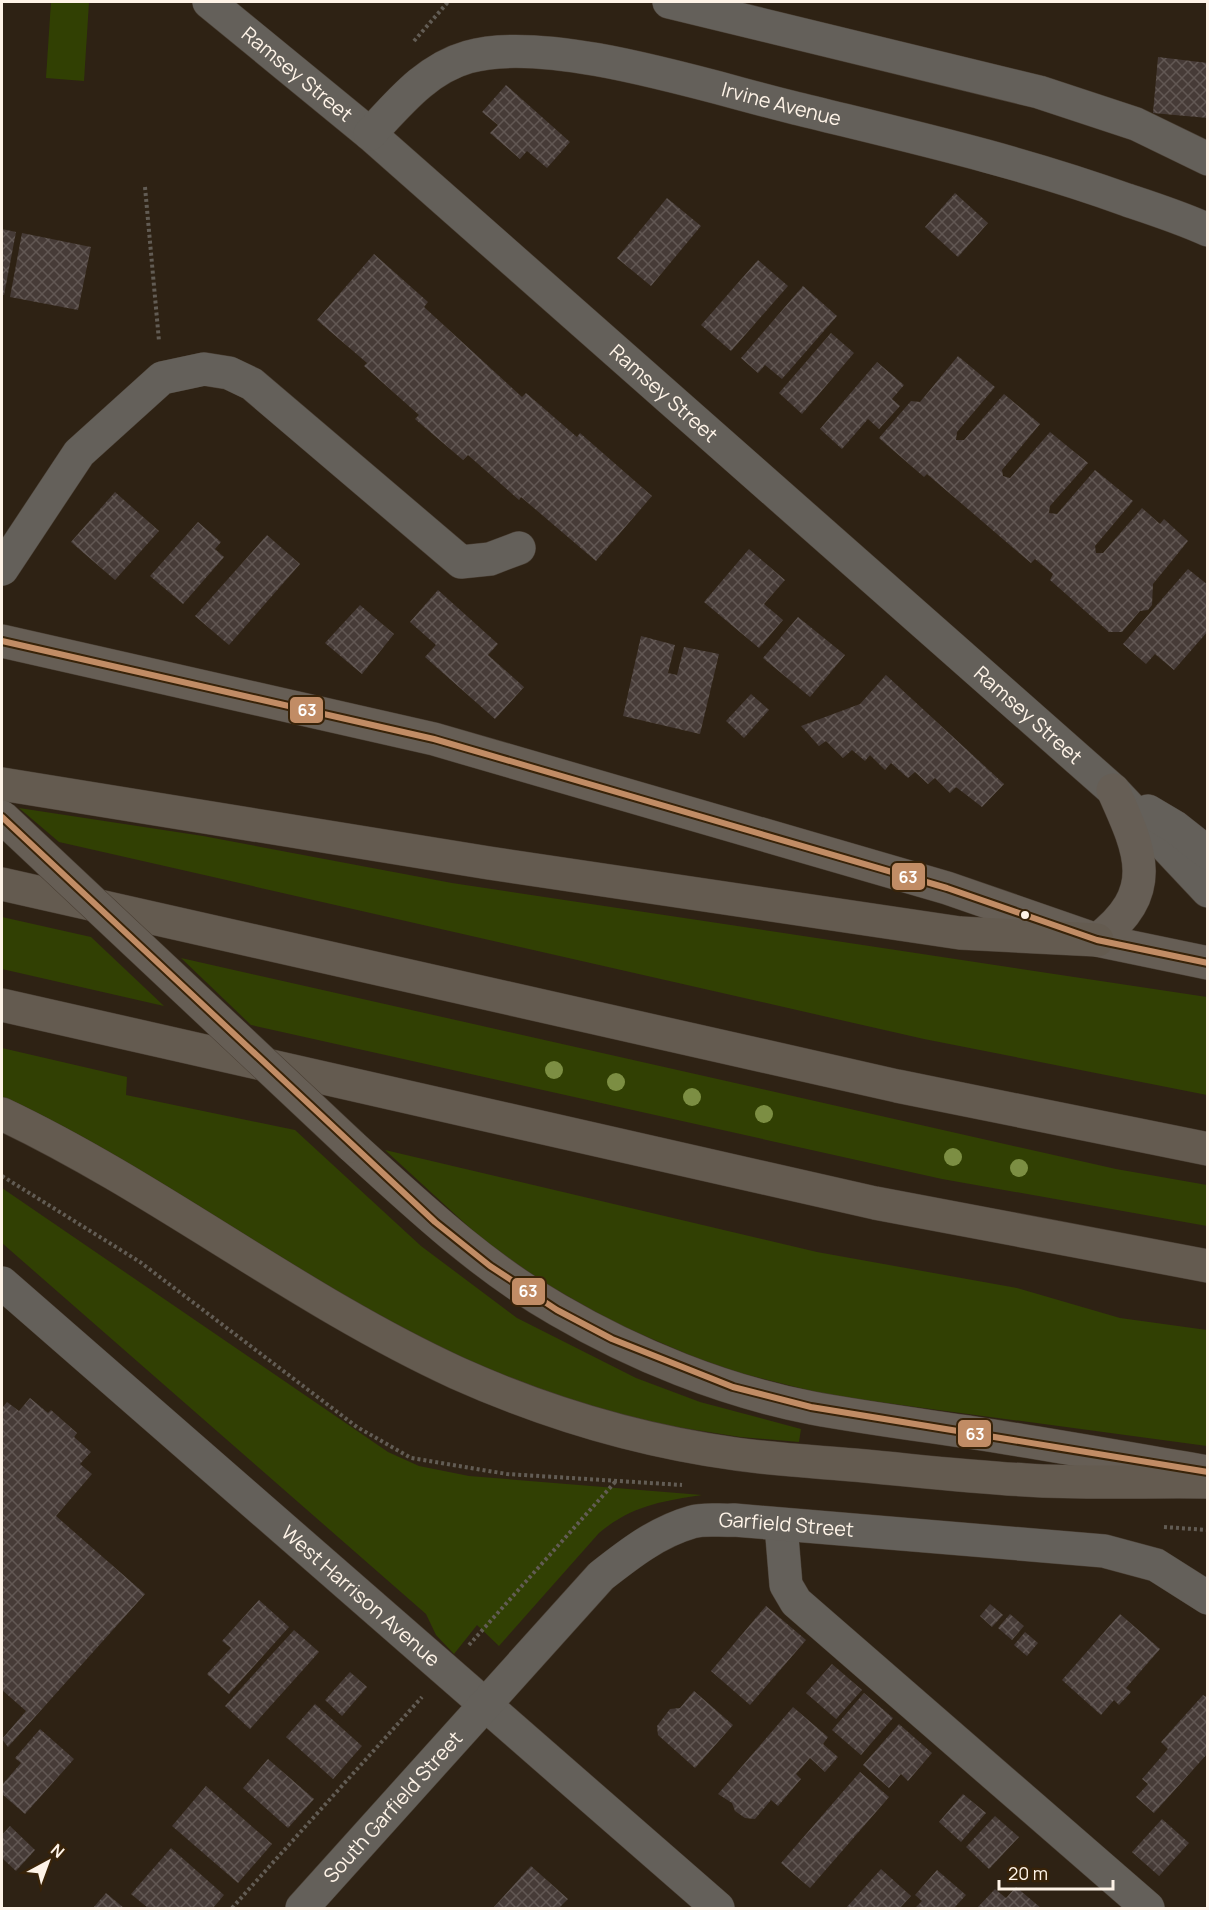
<svg xmlns="http://www.w3.org/2000/svg" width="1209" height="1910" font-family="Manrope,sans-serif">
  <defs>
    <pattern id="building-cross-hatch" width="8" height="8" patternUnits="userSpaceOnUse" patternTransform="scale(1.5)"><rect width="8" height="8" fill="#463b37"/><path d="M0 0l8 8M0 8l8-8" fill="none" stroke="#625854"/></pattern>
  </defs>
  <rect width="100%" height="100%" fill="#2e2214"/>
  <g fill="#314003">
    <path d="M51 2H89L84 81 46 78Z"/>
    <path d="M19 808 203 836 452 883 1207 997V1095L924 1039 59 842Z"/>
    <path d="M2 917 91 937 164 1006 2 969Z"/>
    <path d="M181 958 1116 1169 1207 1185V1226L942 1179 251 1025Z"/>
    <path d="M2 1048 127 1077 126 1095 295 1130 421 1246 517 1318 636 1378 700 1402 801 1429 799 1442 740 1437 652 1423 590 1407 465 1361 359 1308 109 1152 2 1098Z"/>
    <path d="M385 1150 817 1252 1017 1288 1120 1318 1207 1330V1446L827 1395 740 1373 694 1357 615 1323 543 1282 483 1240Z"/>
    <path d="M2 1188 388 1452 419 1466 469 1476 702 1495C662 1501 631 1506 599 1533L499 1646 477 1625 454 1654 436 1635 426 1614 2 1243Z"/>
  </g>
  <g fill="url(#building-cross-hatch)">
    <path d="M1158 57 1208 63V118L1153 113Z"/>
    <path d="M506 85 570 142 547 168 527 151 520 159 490 133 498 125 482 112Z"/>
    <path d="M955 193 988 223 958 257 925 227Z"/>
    <path d="M667 198 701 226 651 286 617 258Z"/>
    <path d="M2 229 16 232 4 295H2Z"/>
    <path d="M22 233 91 247 78 310 10 297Z"/>
    <path d="M374 254 428 302 424 307 522 397 526 393 577 437 580 433 652 496 596 561 521 497 519 500 468 455 463 460 415 419 419 415 364 366 367 363 317 320Z"/>
    <path d="M758 260 788 286 731 351 701 325Z"/>
    <path d="M803 286 837 316 782 379 765 365 758 373 741 358Z"/>
    <path d="M831 333 854 353 802 414 779 393Z"/>
    <path d="M958 356 995 387 957 432 956 440H964L1004 394 1040 424 1002 470 1003 476 1010 478 1050 432 1088 463 1050 506 1049 513 1057 514 1095 470 1133 501 1095 546 1096 553H1103L1142 508 1160 524 1164 519 1188 541 1153 584 1152 605 1148 610 1140 611 1122 632H1109L1050 580 1053 574 1035 559 1031 563 927 474 924 477 879 438 911 401 920 402Z"/>
    <path d="M877 362 904 385 892 399 900 406 879 429 868 419 842 449 820 429Z"/>
    <path d="M115 492 159 531 115 580 71 542Z"/>
    <path d="M198 522 221 542 215 549 224 557 183 604 150 576Z"/>
    <path d="M267 535 300 564 229 645 195 616Z"/>
    <path d="M749 549 785 580 764 604 783 620 759 648 704 602Z"/>
    <path d="M1188 569 1208 585V631L1174 670 1155 654 1146 664 1123 644Z"/>
    <path d="M438 590 498 644 488 655 524 687 495 719 425 657 436 645 410 622Z"/>
    <path d="M360 605 394 634 362 674 325 643Z"/>
    <path d="M798 617 845 655 810 697 763 658Z"/>
    <path d="M641 636 675 645 668 673 677 675 684 647 719 654 700 734 623 716Z"/>
    <path d="M886 675 1004 784 982 807 956 787 950 793 935 778 928 784 915 772 908 778 891 763 885 770 870 755 865 761 852 750 843 758 826 741 819 746 801 726 860 704Z"/>
    <path d="M751 694 769 710 744 738 726 721Z"/>
    <path d="M30 1398 48 1413 51 1410 77 1433 74 1437 91 1452 80 1464 92 1474 56 1516 145 1594 8 1747 2 1739 26 1711 2 1690V1408L7 1402 19 1411Z"/>
    <path d="M259 1600 289 1627 229 1694 207 1674 231 1648 222 1641Z"/>
    <path d="M990 1604 1003 1615 992 1627 980 1616Z"/>
    <path d="M766 1606 806 1640 750 1705 711 1671Z"/>
    <path d="M1010 1614 1024 1626 1012 1640 998 1628Z"/>
    <path d="M1120 1614 1160 1649 1126 1688 1131 1692 1119 1705 1114 1700 1101 1715 1062 1680Z"/>
    <path d="M294 1630 319 1652 250 1729 225 1706Z"/>
    <path d="M1025 1632 1038 1643 1027 1656 1014 1645Z"/>
    <path d="M832 1664 862 1690 836 1719 806 1693Z"/>
    <path d="M350 1672 367 1687 342 1716 325 1700Z"/>
    <path d="M694 1691 733 1725 695 1768 658 1735 657 1726 670 1709 680 1708Z"/>
    <path d="M864 1693 893 1718 861 1755 832 1730Z"/>
    <path d="M1203 1695 1208 1698V1753L1154 1813 1136 1797 1148 1784 1142 1779 1168 1749 1161 1742Z"/>
    <path d="M315 1704 362 1746 333 1779 286 1737Z"/>
    <path d="M793 1707 828 1737 823 1744 838 1757 825 1772 810 1758 796 1774 801 1779 778 1806 771 1800 755 1819 745 1818 735 1811 732 1803 718 1794Z"/>
    <path d="M899 1724 932 1753 908 1781 901 1774 889 1788 863 1765Z"/>
    <path d="M40 1729 74 1759 25 1814 2 1794V1785L21 1763 15 1758Z"/>
    <path d="M268 1759 314 1799 288 1828 243 1788Z"/>
    <path d="M860 1772 889 1797 810 1888 781 1863Z"/>
    <path d="M206 1786 272 1844 238 1883 172 1826Z"/>
    <path d="M963 1794 986 1813 961 1842 939 1822Z"/>
    <path d="M995 1816 1019 1837 989 1869 966 1847Z"/>
    <path d="M1162 1819 1189 1843 1159 1876 1132 1852Z"/>
    <path d="M10 1826 35 1850 16 1871 2 1858V1835Z"/>
    <path d="M171 1848 224 1895 213 1908H148L131 1894Z"/>
    <path d="M531 1866 568 1899 559 1908H493Z"/>
    <path d="M881 1869 911 1896 900 1908H846Z"/>
    <path d="M937 1870 966 1895 954 1908H915L922 1901 915 1895Z"/>
    <path d="M1016 1887 1041 1908H977L995 1889 1006 1898Z"/>
    <path d="M106 1893 124 1908H93Z"/>
  </g>
  <g fill="none" stroke-linecap="round" stroke-linejoin="round">
    <defs>
      <g id="minor">
        <path id="s1" d="M209 2 370 134 1113 790 1208 891"/>
        <path d="M669 2 1039 92 1136 124 1208 159"/>
        <path id="s2" d="M370 134C399 103 426 69 468 57 548 34 709 87 791 107 904 135 1017 160 1127 200 1154 209 1182 218 1208 230"/>
        <path d="M2 569 79 453 162 378 204 369 229 373 252 384 461 562 490 559 519 548"/>
        <path d="M1148 811 1175 827 1208 853"/>
        <path id="s3" d="M2 1283 718 1908"/>
        <path d="M781 1525 786 1585 796 1602 1148 1908"/>
        <path id="s4" d="M302 1908 601 1576C629 1554 657 1532 692 1522 705 1518 721 1521 734 1520L1104 1551 1156 1565 1208 1598"/>
      </g>
      <g id="major">
        <path d="M2 641 434 739 947 888 1097 940 1208 963"/>
        <path d="M1097 940C1160 892 1141 852 1113 790"/>
        <path d="M352 1146C417 1205 481 1266 558 1310 635 1355 724 1391 812 1408 866 1418 921 1425 975 1433 1053 1445 1130 1459 1208 1472"/>
      </g>
      <g id="highway">
        <path d="M2 784 489 863 960 933 1097 940"/>
        <path d="M2 884 897 1086 1208 1149"/>
        <path d="M2 1005 875 1203 1208 1266"/>
        <path d="M2 1114C160 1189 298 1300 457 1373 544 1412 641 1441 736 1454 779 1460 822 1462 865 1466 919 1471 972 1477 1026 1480 1086 1484 1147 1481 1208 1482"/>
      </g>
    </defs>
    <use href="#minor" stroke="#493e33" stroke-width="34"/>
    <use href="#major" stroke="#493e33" stroke-width="34"/>
    <use href="#highway" stroke="#493e33" stroke-width="34"/>
    <g stroke="#625c54" stroke-width="4" stroke-dasharray="3 3" stroke-linecap="butt">
      <path d="M414 41 448 2"/>
      <path d="M145 187 159 341"/>
      <path d="M2 1176 140 1262 357 1427 411 1458 507 1474 682 1485"/>
      <path d="M1164 1527 1208 1530"/>
      <path d="M469 1645 616 1481"/>
      <path d="M232 1908 422 1697"/>
    </g>
    <use href="#minor" stroke="#64605a" stroke-width="33"/>
    <use href="#major" stroke="#665e55" stroke-width="33"/>
    <use href="#highway" stroke="#645b50" stroke-width="33"/>
    <defs>
      <path id="major-bridge" d="M2 817 352 1146"/>
    </defs>
    <use href="#major-bridge" stroke="#493e33" stroke-width="34" stroke-linecap="butt"/>
    <use href="#major-bridge" stroke="#665e55" stroke-width="33"/>
    <defs>
      <g id="bus-1">
        <path d="M2 641 434 739 947 888 1097 940 1208 963"/>
        <path d="M2 817 435 1222 490 1266 557 1310 612 1339 733 1387 811 1407 1208 1472"/>
      </g>
    </defs>
    <use href="#bus-1" stroke="#382309" stroke-width="10"/>
    <use href="#bus-1" stroke="#c18c65" stroke-width="6"/>
  </g>
  <g fill="#7c8e43">
    <circle cx="554" cy="1070" r="9"/>
    <circle cx="616" cy="1082" r="9"/>
    <circle cx="692" cy="1097" r="9"/>
    <circle cx="764" cy="1114" r="9"/>
    <circle cx="953" cy="1157" r="9"/>
    <circle cx="1019" cy="1168" r="9"/>
  </g>
  <circle fill="#fef3e7" stroke="#382309" stroke-width="2" cx="1025" cy="915" r="5"/>
  <g text-anchor="middle" stroke-width="4.5" stroke-linejoin="round" paint-order="stroke">
    <g font-size="20" fill="#fef3e7" stroke="#382309">
      <text dy="7" stroke="none"><textPath href="#s1" startOffset="114">Ramsey Street</textPath></text>
      <text dy="7" stroke="none"><textPath href="#s2" startOffset="446">Irvine Avenue</textPath></text>
      <text dy="7" stroke="none"><textPath href="#s1" startOffset="600">Ramsey Street</textPath></text>
      <text dy="7" stroke="none"><textPath href="#s1" startOffset="1086">Ramsey Street</textPath></text>
      <text dy="7" stroke="none"><textPath href="#s4" startOffset="648">Garfield Street</textPath></text>
      <text dy="7" stroke="none"><textPath href="#s3" startOffset="476">West Harrison Avenue</textPath></text>
      <text dy="7" stroke="none"><textPath href="#s4" startOffset="136">South Garfield Street</textPath></text>
    </g>
  </g>
  <g stroke="#382309" stroke-width="2">
    <rect x="289" y="696" width="35" height="28" rx="6" fill="#c18c65"/>
    <rect x="891" y="862" width="35" height="29" rx="6" fill="#c18c65"/>
    <rect x="511" y="1277" width="35" height="29" rx="6" fill="#c18c65"/>
    <rect x="957" y="1419" width="35" height="29" rx="6" fill="#c18c65"/>
  </g>
  <g font-size="16" text-anchor="middle" font-weight="bold" fill="#fff">
    <text x="307" y="716">63</text>
    <text x="908" y="883">63</text>
    <text x="528" y="1297">63</text>
    <text x="975" y="1440">63</text>
  </g>
  <rect width="1209" height="1910" fill="none" stroke="#fef3e7" stroke-width="6"/>
  <g transform="translate(48 1862) rotate(41)" stroke="#382309" stroke-width="4.5" paint-order="stroke">
  <path d="M0-4.5L10 22L0 15L-10 22Z" fill="#fef3e7"/>
  <text y="-9" font-size="16" font-weight="bold" text-anchor="middle" fill="#fef3e7">N</text>
  </g>
  <path d="M999 1880v9h114v-9" fill="none" stroke="#fef3e7" stroke-width="3"/>
  <text x="1008" y="1880" font-size="18" fill="#fef3e7" stroke="#382309" stroke-width="4.5" paint-order="stroke">20 m</text>
</svg>
